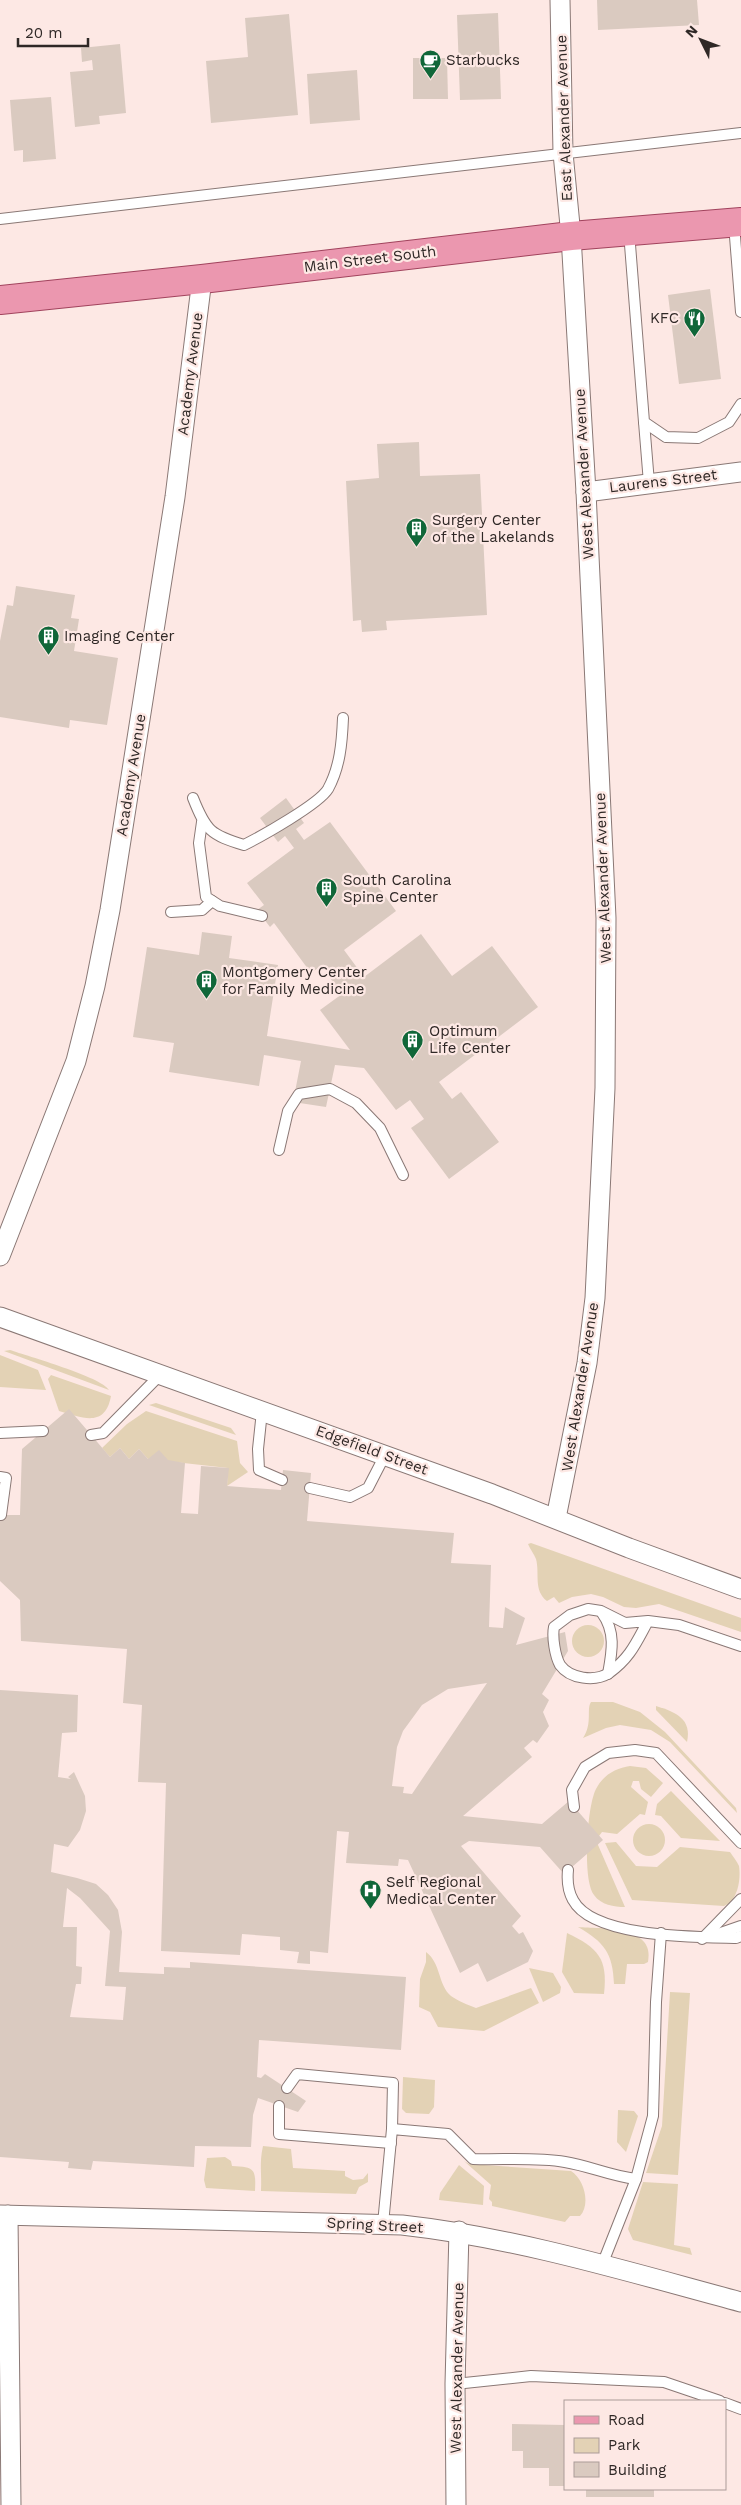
<svg xmlns="http://www.w3.org/2000/svg" width="741" height="2505" font-family="'Work Sans',sans-serif">
  <rect width="100%" height="100%" fill="#fde8e4"/>
  <g fill="#e3d2b5">
    <path d="M10 1350C27 1356 102 1377 109 1390L4 1351Z"/>
    <path d="M0 1355 38 1370 46 1390 0 1387Z"/>
    <path d="M51 1375 111 1396C105 1428 83 1418 59 1411L48 1379Z"/>
    <path d="M156 1403 231 1428 236 1435 149 1405Z"/>
    <path d="M146 1411 237 1441 240 1463 248 1472 227 1486 228 1468 148 1459 139 1449 129 1459 120 1448 110 1457 102 1448 127 1424Z"/>
    <path d="M531 1543 741 1618V1632L659 1604 636 1608 624 1607 603 1597 591 1594 572 1597 559 1603 554 1597 547 1601C533 1590 540 1574 536 1559 534 1554 530 1549 528 1544Z"/>
    <circle cx="588" cy="1641" r="16"/>
    <path d="M591 1702H613L640 1712 665 1732 736 1808 737 1813 670 1742 651 1730 620 1725 606 1728 583 1738C593 1723 586 1709 591 1702Z"/>
    <path d="M656 1706C676 1712 692 1719 687 1742L656 1710Z"/>
    <path d="M630 1766 646 1768 663 1783 651 1797 641 1789 639 1781H633L631 1787 648 1802 645 1815 640 1814 617 1834 602 1832 599 1836 598 1845 625 1907C614 1907 601 1905 594 1895 582 1880 587 1806 596 1789 603 1775 616 1768 630 1766Z"/>
    <path d="M671 1791 720 1841 681 1838 661 1816 655 1815 657 1804Z"/>
    <circle cx="649" cy="1840" r="16"/>
    <path d="M616 1842 636 1866 657 1867 680 1847 730 1852C733 1857 737 1861 739 1866 741 1879 738 1901 724 1906L632 1900 605 1843Z"/>
    <path d="M578 1927C600 1929 656 1925 648 1962L644 1964H627L625 1984H614C613 1953 604 1942 578 1927Z"/>
    <path d="M567 1933C598 1948 608 1958 604 1994L574 1993 562 1972Z"/>
    <path d="M426 1952C441 1963 438 1985 451 1996 458 2001 468 2005 476 2008L531 1988 539 2003 484 2031 438 2027 430 2012 419 2007 420 1979 426 1962Z"/>
    <path d="M529 1968 553 1973 561 1987 560 1993 543 2002Z"/>
    <path d="M670 1992 690 1993 678 2175 646 2173 662 2126Z"/>
    <path d="M403 2077 435 2080 434 2107 429 2114 406 2113 402 2109Z"/>
    <path d="M618 2110 634 2111 638 2116 626 2152 617 2142Z"/>
    <path d="M263 2146 291 2149 293 2168 345 2171V2176L353 2180 363 2179 368 2173V2182L359 2187 356 2194 261 2191C262 2173 259 2164 263 2146Z"/>
    <path d="M225 2157 231 2161 232 2166C255 2167 256 2169 255 2191L206 2188 204 2180 207 2158Z"/>
    <path d="M464 2161 469 2164 571 2171C584 2179 591 2204 580 2216H570L565 2222 492 2206V2202L489 2199 491 2185Z"/>
    <path d="M459 2165 484 2186 483 2205 439 2200 440 2193Z"/>
    <path d="M643 2182 678 2184 674 2245 690 2248 692 2255 633 2240 628 2229Z"/>
  </g>
  <g fill="#dacac0" fill-rule="evenodd">
    <path d="M597 0H697L699 25 598 30Z"/>
    <path d="M498 13 501 99 460 100 457 15Z"/>
    <path d="M289 14 298 115 211 123 206 61 248 57 245 18Z"/>
    <path d="M120 44 126 113 99 116 100 124 75 127 70 72 93 70 92 60 82 62 81 48Z"/>
    <path d="M413 58H447L448 99H413Z"/>
    <path d="M357 70 360 120 310 124 307 74Z"/>
    <path d="M51 97 56 159 23 162V150L14 151 10 100Z"/>
    <path d="M710 289 721 379 679 384 668 295Z"/>
    <path d="M419 442 420 476 480 474 487 615 386 621 387 630 362 632 361 620 353 621 346 481 379 478 377 444Z"/>
    <path d="M16 586 75 595 71 618 79 619 74 651 118 658 107 725 70 720 69 728 0 717V641L7 605 13 606Z"/>
    <path d="M286 798 304 823 296 829 304 840 330 822 396 911 344 950 364 977 421 934 452 976 492 946 538 1007 439 1082 452 1099 461 1092 499 1142 449 1179 411 1128 424 1119 410 1100 396 1110 364 1068 335 1065 326 1107 293 1102 301 1061 264 1055 259 1086 169 1072 174 1043 133 1037 147 947 199 955 202 932 232 936 229 958 278 965 267 1036 350 1050 320 1010 342 994 321 966 311 973 274 923 270 927 257 910 264 905 247 883 294 848 285 836 278 842 260 818Z"/>
    <path d="M69 1409 110 1457 120 1448 129 1459 139 1449 148 1459 159 1450 168 1460 185 1463 181 1513 198 1514 201 1466 229 1468 227 1486 281 1490 283 1470 311 1473 307 1521 454 1533 451 1563 491 1565 489 1627 503 1628 505 1607 525 1618 516 1645 565 1632 568 1651 542 1694 549 1700 543 1712 549 1726 537 1743 533 1740 524 1748 532 1757 463 1816 542 1824 569 1801 603 1840 564 1874 540 1847 469 1841 461 1846 521 1916 512 1926 519 1934 523 1932 533 1951 528 1962 487 1982 478 1963 460 1973 408 1860 399 1859 398 1866 346 1863 349 1832 337 1831 328 1953 310 1951V1964L297 1963 299 1952 280 1950V1937L242 1934 240 1955 161 1951 166 1783 138 1782 142 1705 123 1703 127 1649 21 1641 20 1600 0 1581V1515H20L22 1449ZM487 1683 412 1794 403 1793 404 1787 392 1786 397 1747 403 1731 422 1705 448 1689Z"/>
    <path d="M0 1690 78 1695 77 1732 62 1733 58 1777 71 1779 68 1777 74 1772 85 1796 86 1811 80 1830 68 1847 54 1844 51 1872 77 1878 96 1884 108 1895 118 1910 122 1932 119 1972 164 1974V1967L190 1968V1962L406 1977 401 2050 259 2040 257 2077 261 2078 265 2074 306 2101 298 2112 258 2098 253 2115 251 2147 195 2146 194 2167 93 2161 91 2170 68 2168 69 2162 0 2157ZM67 1888 80 1898 110 1931 105 1986 126 1987 123 2020 70 2017 76 1984H81L82 1967 76 1966 77 1927H63Z"/>
    <path d="M512 2424 565 2425V2486H549V2468H523V2451H512Z"/>
    <rect x="586" y="2489" width="68" height="8"/>
  </g>
  <g fill="none" stroke-linecap="round" stroke-linejoin="round">
    <defs>
      <g id="service">
        <path d="M0 219 741 133"/>
        <path d="M734 224 741 312"/>
        <path d="M629 232 644 422 666 437 698 438 729 422 741 404"/>
        <path d="M644 422 649 483"/>
        <path d="M193 798C206 831 211 835 244 845 262 836 319 804 328 789 340 767 342 743 343 718"/>
        <path d="M202 822 199 843 206 897 220 906 262 916"/>
        <path d="M171 912 202 910 212 901"/>
        <path d="M279 1150 288 1111 299 1094 330 1089 356 1103 380 1128 403 1175"/>
        <path d="M262 1411 258 1449 259 1470 282 1480"/>
        <path d="M0 1433 43 1431"/>
        <path d="M91 1435 103 1433 160 1375"/>
        <path d="M0 1477 6 1478 1 1515"/>
        <path d="M310 1488 350 1497 368 1488 385 1455"/>
        <path d="M602 1613C616 1632 612 1652 608 1674"/>
        <path d="M648 1621C636 1643 630 1658 609 1673 595 1682 570 1679 560 1665 555 1656 552 1637 554 1627L570 1615 588 1609 601 1611 625 1623 648 1621 679 1625 741 1646"/>
        <path d="M574 1807 572 1790 585 1767 608 1753 635 1750 656 1753 741 1843"/>
        <path d="M568 1870C567 1880 568 1891 573 1900 593 1938 698 1937 736 1938L741 1936"/>
        <path d="M715 1935 741 1926"/>
        <path d="M702 1939 741 1899"/>
        <path d="M287 2088 297 2074 393 2083 392 2129"/>
        <path d="M279 2106V2134L391 2143"/>
        <path d="M383 2224 392 2129 448 2134 473 2159C503 2160 536 2157 565 2162 590 2166 610 2176 636 2179"/>
        <path d="M602 2265 636 2179 653 2116 656 2002 661 1933"/>
        <path d="M455 2384 531 2376 664 2382 720 2401"/>
        <path d="M725 2403 741 2409"/>
      </g>
      <g id="minor">
        <path d="M586 492 741 472"/>
        <path d="M0 1256 76 1061 95 986 110 910 175 497 202 279"/>
        <path d="M0 1317 492 1494 629 1548 741 1589"/>
        <path d="M556 1518 587 1363 595 1298 605 1088 606 918 586 492 571 236 563 153 560 0"/>
        <path d="M0 2215 402 2225C518 2238 629 2272 741 2302"/>
        <path d="M8 2215 11 2505"/>
        <path d="M456 2505 455 2384 459 2231"/>
      </g>
      <path id="primary" d="M0 300 202 279 571 236 741 222"/>
    </defs>
    <use href="#service" stroke="#8a7875" stroke-width="12"/>
    <use href="#minor" stroke="#8a7875" stroke-width="21"/>
    <use href="#primary" stroke="#a1435d" stroke-width="30"/>
    <use href="#service" stroke="#fff" stroke-width="10"/>
    <use href="#minor" stroke="#fff" stroke-width="19"/>
    <use href="#primary" stroke="#eb97af" stroke-width="28"/>
  </g>
  <defs>
    <symbol id="cafe-pin" viewBox="-11 -11 22 30"><path d="M0 17L-7.5 6A9.5 9.5 0 1 1 7.5 6Z" fill="#106739" stroke="#fde8e4"/><path d="M-5.5-4.5H6V0H3Q3 3.5 0 3.5H-2.5Q-5.5 3.5-5.5 0ZM3-3.2v2h1.7v-2ZM-6 4.5H4V6H-6Z" fill="#fff"/></symbol>
    <symbol id="restaurant-pin" viewBox="-11 -11 22 30"><path d="M0 17L-7.5 6A9.5 9.5 0 1 1 7.5 6Z" fill="#106739" stroke="#fde8e4"/><path d="M-5-6h1v4h1v-4h1v4h1v-4h1v5L-1.5 .5V6h-2V.5L-5-1ZM5-6V6H3V1.5H1.5Q1.5-4 5-6Z" fill="#fff"/></symbol>
    <symbol id="building-pin" viewBox="-11 -11 22 30"><path d="M0 17L-7.5 6A9.5 9.5 0 1 1 7.5 6Z" fill="#106739" stroke="#fde8e4"/><path d="M-4-6H4V6H1V3H-1V6H-4ZM-2.5-4.3h1.7v1.8h-1.7ZM.8-4.3h1.7v1.8H.8ZM-2.5-1h1.7V.8h-1.7ZM.8-1h1.7V.8H.8Z" fill="#fff"/></symbol>
    <symbol id="hospital-pin" viewBox="-11 -11 22 30"><path d="M0 17L-7.5 6A9.5 9.5 0 1 1 7.5 6Z" fill="#106739" stroke="#fde8e4"/><path d="M-5-5h3v3.5h4V-5h3V5h-3V1.5h-4V5h-3Z" fill="#fff"/></symbol>
  </defs>
  <g fill-rule="evenodd">
    <use href="#cafe-pin" x="418" y="48" width="25" height="34"/>
    <use href="#restaurant-pin" x="682" y="306" width="25" height="34"/>
    <use href="#building-pin" x="404" y="516" width="25" height="34"/>
    <use href="#building-pin" x="36" y="624" width="25" height="34"/>
    <use href="#building-pin" x="314" y="876" width="25" height="34"/>
    <use href="#building-pin" x="194" y="968" width="25" height="34"/>
    <use href="#building-pin" x="400" y="1028" width="25" height="34"/>
    <use href="#hospital-pin" x="358" y="1878" width="25" height="34"/>
  </g>
  <g text-anchor="middle" stroke-width="4.5" stroke-linejoin="round" paint-order="stroke">
    <g font-size="15" fill="#2f2826" stroke="#fde8e4" text-anchor="start">
      <text x="446" y="65">Starbucks</text>
      <text x="679" y="323" text-anchor="end">KFC</text>
      <text x="432" y="525">Surgery Center<tspan x="432" dy="17">of the Lakelands</tspan></text>
      <text x="64" y="641">Imaging Center</text>
      <text x="343" y="885">South Carolina<tspan x="343" dy="17">Spine Center</tspan></text>
      <text x="222" y="977">Montgomery Center<tspan x="222" dy="17">for Family Medicine</tspan></text>
      <text x="429" y="1036">Optimum<tspan x="429" dy="17">Life Center</tspan></text>
      <text x="386" y="1887">Self Regional<tspan x="386" dy="17">Medical Center</tspan></text>
    </g>
    <g font-size="15" fill="#2f2826" stroke="#fde8e4">
      <text transform="translate(564 118) rotate(-92)" y="5">East Alexander Avenue</text>
      <text transform="translate(370 259) rotate(-7)" y="5">Main Street South</text>
      <text transform="translate(190 374) rotate(-83)" y="5">Academy Avenue</text>
      <text transform="translate(584 474) rotate(-93)" y="5">West Alexander Avenue</text>
      <text transform="translate(663 481) rotate(-7)" y="5">Laurens Street</text>
      <text transform="translate(131 775) rotate(-81)" y="5">Academy Avenue</text>
      <text transform="translate(603 878) rotate(-92)" y="5">West Alexander Avenue</text>
      <text transform="translate(580 1387) rotate(-81)" y="5">West Alexander Avenue</text>
      <text transform="translate(372 1450) rotate(20)" y="5">Edgefield Street</text>
      <text transform="translate(375 2225) rotate(3)" y="5">Spring Street</text>
      <text transform="translate(457 2368) rotate(-89)" y="5">West Alexander Avenue</text>
    </g>
  </g>
  <rect x="564" y="2400" width="162" height="90" fill="#fde8e4" stroke="#ab9b98"/>
  <rect x="574" y="2416" width="25" height="8" fill="#eb97af" stroke="#ab9b98"/>
  <text x="608" y="2425" font-size="15" fill="#2f2826">Road</text>
  <rect x="574" y="2438" width="25" height="15" fill="#e3d2b5" stroke="#ab9b98"/>
  <text x="608" y="2450" font-size="15" fill="#2f2826">Park</text>
  <rect x="574" y="2462" width="25" height="15" fill="#dacac0" stroke="#ab9b98"/>
  <text x="608" y="2475" font-size="15" fill="#2f2826">Building</text>
  <g transform="translate(701 40) rotate(312)" stroke="#fde8e4" stroke-width="4" paint-order="stroke">
  <path d="M0-4L9 19L0 12L-9 19Z" fill="#2f2826"/>
  <text y="-8" font-size="14" font-weight="bold" text-anchor="middle" fill="#2f2826">N</text>
  </g>
  <path d="M18 38v8h70v-8" fill="none" stroke="#2f2826" stroke-width="2.5"/>
  <text x="25" y="38" font-size="15" fill="#2f2826" stroke="#fde8e4" stroke-width="4" paint-order="stroke">20 m</text>
</svg>
